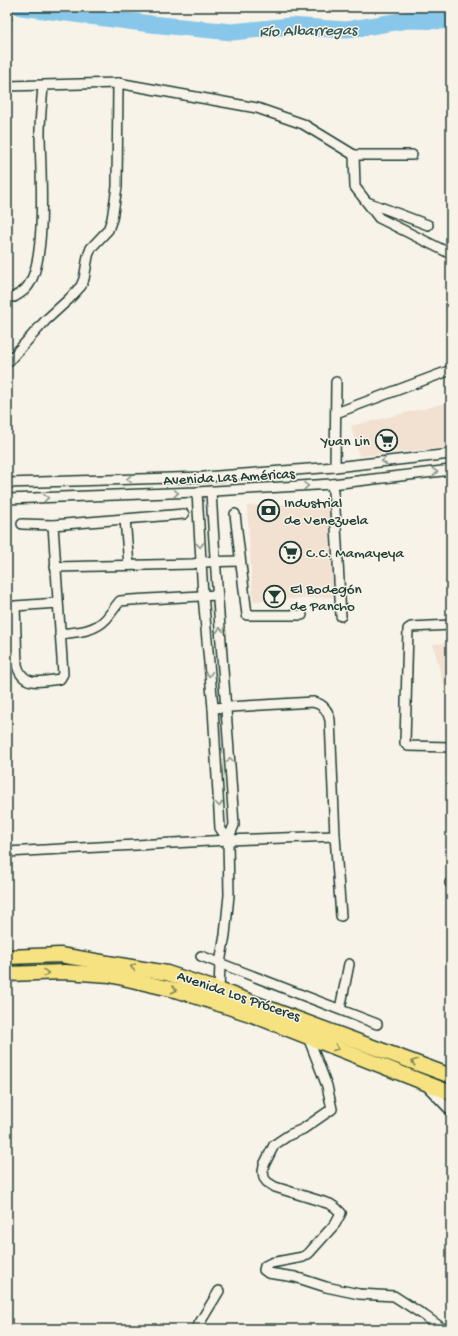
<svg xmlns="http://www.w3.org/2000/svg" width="458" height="1336" font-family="'Gochi Hand',sans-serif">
  <rect width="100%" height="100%" fill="#f7f3e8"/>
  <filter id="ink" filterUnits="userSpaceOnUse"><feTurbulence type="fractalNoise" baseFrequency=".025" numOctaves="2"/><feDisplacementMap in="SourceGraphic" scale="8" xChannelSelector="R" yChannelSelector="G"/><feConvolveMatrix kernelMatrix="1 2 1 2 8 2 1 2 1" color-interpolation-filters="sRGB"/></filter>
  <g filter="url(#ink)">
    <g fill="#f2e0d1">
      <path d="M451 402V447L359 456 351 426Z"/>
      <path d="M328 502 333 597 253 601 247 506Z"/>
      <path d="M451 643V713L433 644Z"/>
    </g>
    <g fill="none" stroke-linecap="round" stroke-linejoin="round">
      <path stroke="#88c7e9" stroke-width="17" d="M21 7 151 24 232 32 290 26 346 30 407 20 451 21"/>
      <defs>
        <g id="minor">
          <path d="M7 86 118 83 257 108 303 124 354 155H412"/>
          <path d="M354 155 355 187 379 218 451 254"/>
          <path d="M367 202 428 225"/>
          <path d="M14 297C19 294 25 291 28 286 48 258 40 167 40 132 40 117 42 101 43 86"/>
          <path d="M7 363 46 320 69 299 81 286 84 279 88 256 91 248 108 230 112 219 117 187 118 83"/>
          <path d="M336 413 451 370"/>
          <path d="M335 467 336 382"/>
          <path d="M7 483 204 477 335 467 451 454"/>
          <path d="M332 484 335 509 341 616"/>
          <path d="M211 491C217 602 227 713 234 825L228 840 229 895 225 935 220 963 219 990"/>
          <path d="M197 492 203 595 213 708 220 828 228 840"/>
          <path d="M7 499 197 492 332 484 451 470"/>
          <path d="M235 514 247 615H302"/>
          <path d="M125 519 129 565"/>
          <path d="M22 524 53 525"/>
          <path d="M55 567 193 564 201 562 240 561"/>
          <path d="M58 603 15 606 17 665C23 688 42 681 60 679L63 674 53 525 184 514"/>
          <path d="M451 625 411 627 408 629 405 743 408 746 451 747"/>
          <path d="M60 634C76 632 94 632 106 619 111 613 115 607 120 601L131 600 217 595"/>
          <path d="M213 708 313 702C323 704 328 710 330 720L335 836 341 916"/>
          <path d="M7 852 228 840 335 836"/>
          <path d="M450 883 451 884"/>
          <path d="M201 956 377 1024"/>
          <path d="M340 1009 349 964"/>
          <path d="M308 1037 327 1086 332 1109 303 1129 289 1135 274 1145 264 1165 263 1171 264 1178 267 1182 275 1187 330 1204 336 1208 341 1213 335 1224 309 1253 303 1257 271 1263 265 1266 264 1270 268 1273 295 1277 326 1287 359 1294 394 1296 425 1316 443 1329"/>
          <path d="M427 1086 451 1111"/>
          <path d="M196 1329 219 1291"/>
        </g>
        <g id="highway">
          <path d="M7 957 60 955 167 973 219 990 451 1076"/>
          <path d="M7 974 65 972 110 975 179 991 250 1014 451 1093"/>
        </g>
      </defs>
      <use href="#minor" stroke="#1f3d34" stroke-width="12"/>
      <use href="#highway" stroke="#1f3d34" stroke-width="17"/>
      <path stroke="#1f3d34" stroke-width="1.5" stroke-dasharray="4 3" stroke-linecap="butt" d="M7 56 13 7"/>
      <use href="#minor" stroke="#f7f3e8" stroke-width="9"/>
      <use href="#highway" stroke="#f7e281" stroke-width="14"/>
    </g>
    <defs><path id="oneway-chevron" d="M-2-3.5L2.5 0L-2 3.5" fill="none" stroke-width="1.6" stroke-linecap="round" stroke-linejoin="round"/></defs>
    <g stroke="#8b988e">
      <use href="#oneway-chevron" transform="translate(384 461) rotate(174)"/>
      <use href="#oneway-chevron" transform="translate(435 472) rotate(-7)"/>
      <use href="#oneway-chevron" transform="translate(129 479) rotate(178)"/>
      <use href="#oneway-chevron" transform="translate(306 486) rotate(-3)"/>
      <use href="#oneway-chevron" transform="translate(176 493) rotate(-2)"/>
      <use href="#oneway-chevron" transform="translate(46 498) rotate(-2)"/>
      <use href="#oneway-chevron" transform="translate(200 545) rotate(86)"/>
      <use href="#oneway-chevron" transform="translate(220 630) rotate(-95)"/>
      <use href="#oneway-chevron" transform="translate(209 674) rotate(85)"/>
      <use href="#oneway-chevron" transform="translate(230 760) rotate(-94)"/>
      <use href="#oneway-chevron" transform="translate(219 804) rotate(86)"/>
    </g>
    <g stroke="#808757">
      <use href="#oneway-chevron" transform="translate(133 967) rotate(-170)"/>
      <use href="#oneway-chevron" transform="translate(46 973) rotate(-2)"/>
      <use href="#oneway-chevron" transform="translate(174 990) rotate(13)"/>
      <use href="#oneway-chevron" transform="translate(336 1048) rotate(22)"/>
      <use href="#oneway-chevron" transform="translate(414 1062) rotate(-160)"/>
    </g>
  </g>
  <defs>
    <symbol id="supermarket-ring" viewBox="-11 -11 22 22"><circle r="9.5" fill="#f7f3e8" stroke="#1f3d34" stroke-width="1.5"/><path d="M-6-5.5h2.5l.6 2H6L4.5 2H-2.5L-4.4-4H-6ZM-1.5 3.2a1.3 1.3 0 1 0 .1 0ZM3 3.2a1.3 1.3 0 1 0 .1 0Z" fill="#1f3d34"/></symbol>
    <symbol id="bank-ring" viewBox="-11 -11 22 22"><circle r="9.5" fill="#f7f3e8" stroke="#1f3d34" stroke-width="1.5"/><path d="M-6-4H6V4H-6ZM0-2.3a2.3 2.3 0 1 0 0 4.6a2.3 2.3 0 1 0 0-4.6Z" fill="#1f3d34"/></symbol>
    <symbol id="bar-ring" viewBox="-11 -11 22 22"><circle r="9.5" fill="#f7f3e8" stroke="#1f3d34" stroke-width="1.5"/><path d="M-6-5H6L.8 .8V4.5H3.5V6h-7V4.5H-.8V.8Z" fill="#1f3d34"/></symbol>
  </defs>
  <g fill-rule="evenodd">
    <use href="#supermarket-ring" x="374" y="428" width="25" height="25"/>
    <use href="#bank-ring" x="256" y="498" width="25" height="25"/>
    <use href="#supermarket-ring" x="278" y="540" width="25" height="25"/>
    <use href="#bar-ring" x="262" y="584" width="25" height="25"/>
  </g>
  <g text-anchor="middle" stroke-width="3" stroke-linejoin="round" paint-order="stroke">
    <g font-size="15" fill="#1f3d34" stroke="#f7f3e8" text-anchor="start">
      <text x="370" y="445" text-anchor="end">Yuan Lin</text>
      <text x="284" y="507">Industrial<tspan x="284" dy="17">de Venezuela</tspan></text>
      <text x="306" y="557">C.C. Mamayeya</text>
      <text x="290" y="593">El Bodegón<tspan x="290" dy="17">de Pancho</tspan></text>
    </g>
    <g font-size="15" fill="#1f3d34" stroke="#f7f3e8">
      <text transform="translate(229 476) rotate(-3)" y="5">Avenida Las Américas</text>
      <text transform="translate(239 995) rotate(19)" y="5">Avenida Los Próceres</text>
    </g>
    <g font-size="16" font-style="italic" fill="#345958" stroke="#f7f3e8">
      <text transform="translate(308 29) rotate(-1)" y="6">Río Albarregas</text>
    </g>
  </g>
  <rect width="458" height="1336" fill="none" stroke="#f7f3e8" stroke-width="24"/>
  <rect x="12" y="12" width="434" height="1312" fill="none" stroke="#1f3d34" stroke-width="1.5" filter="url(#ink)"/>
</svg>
